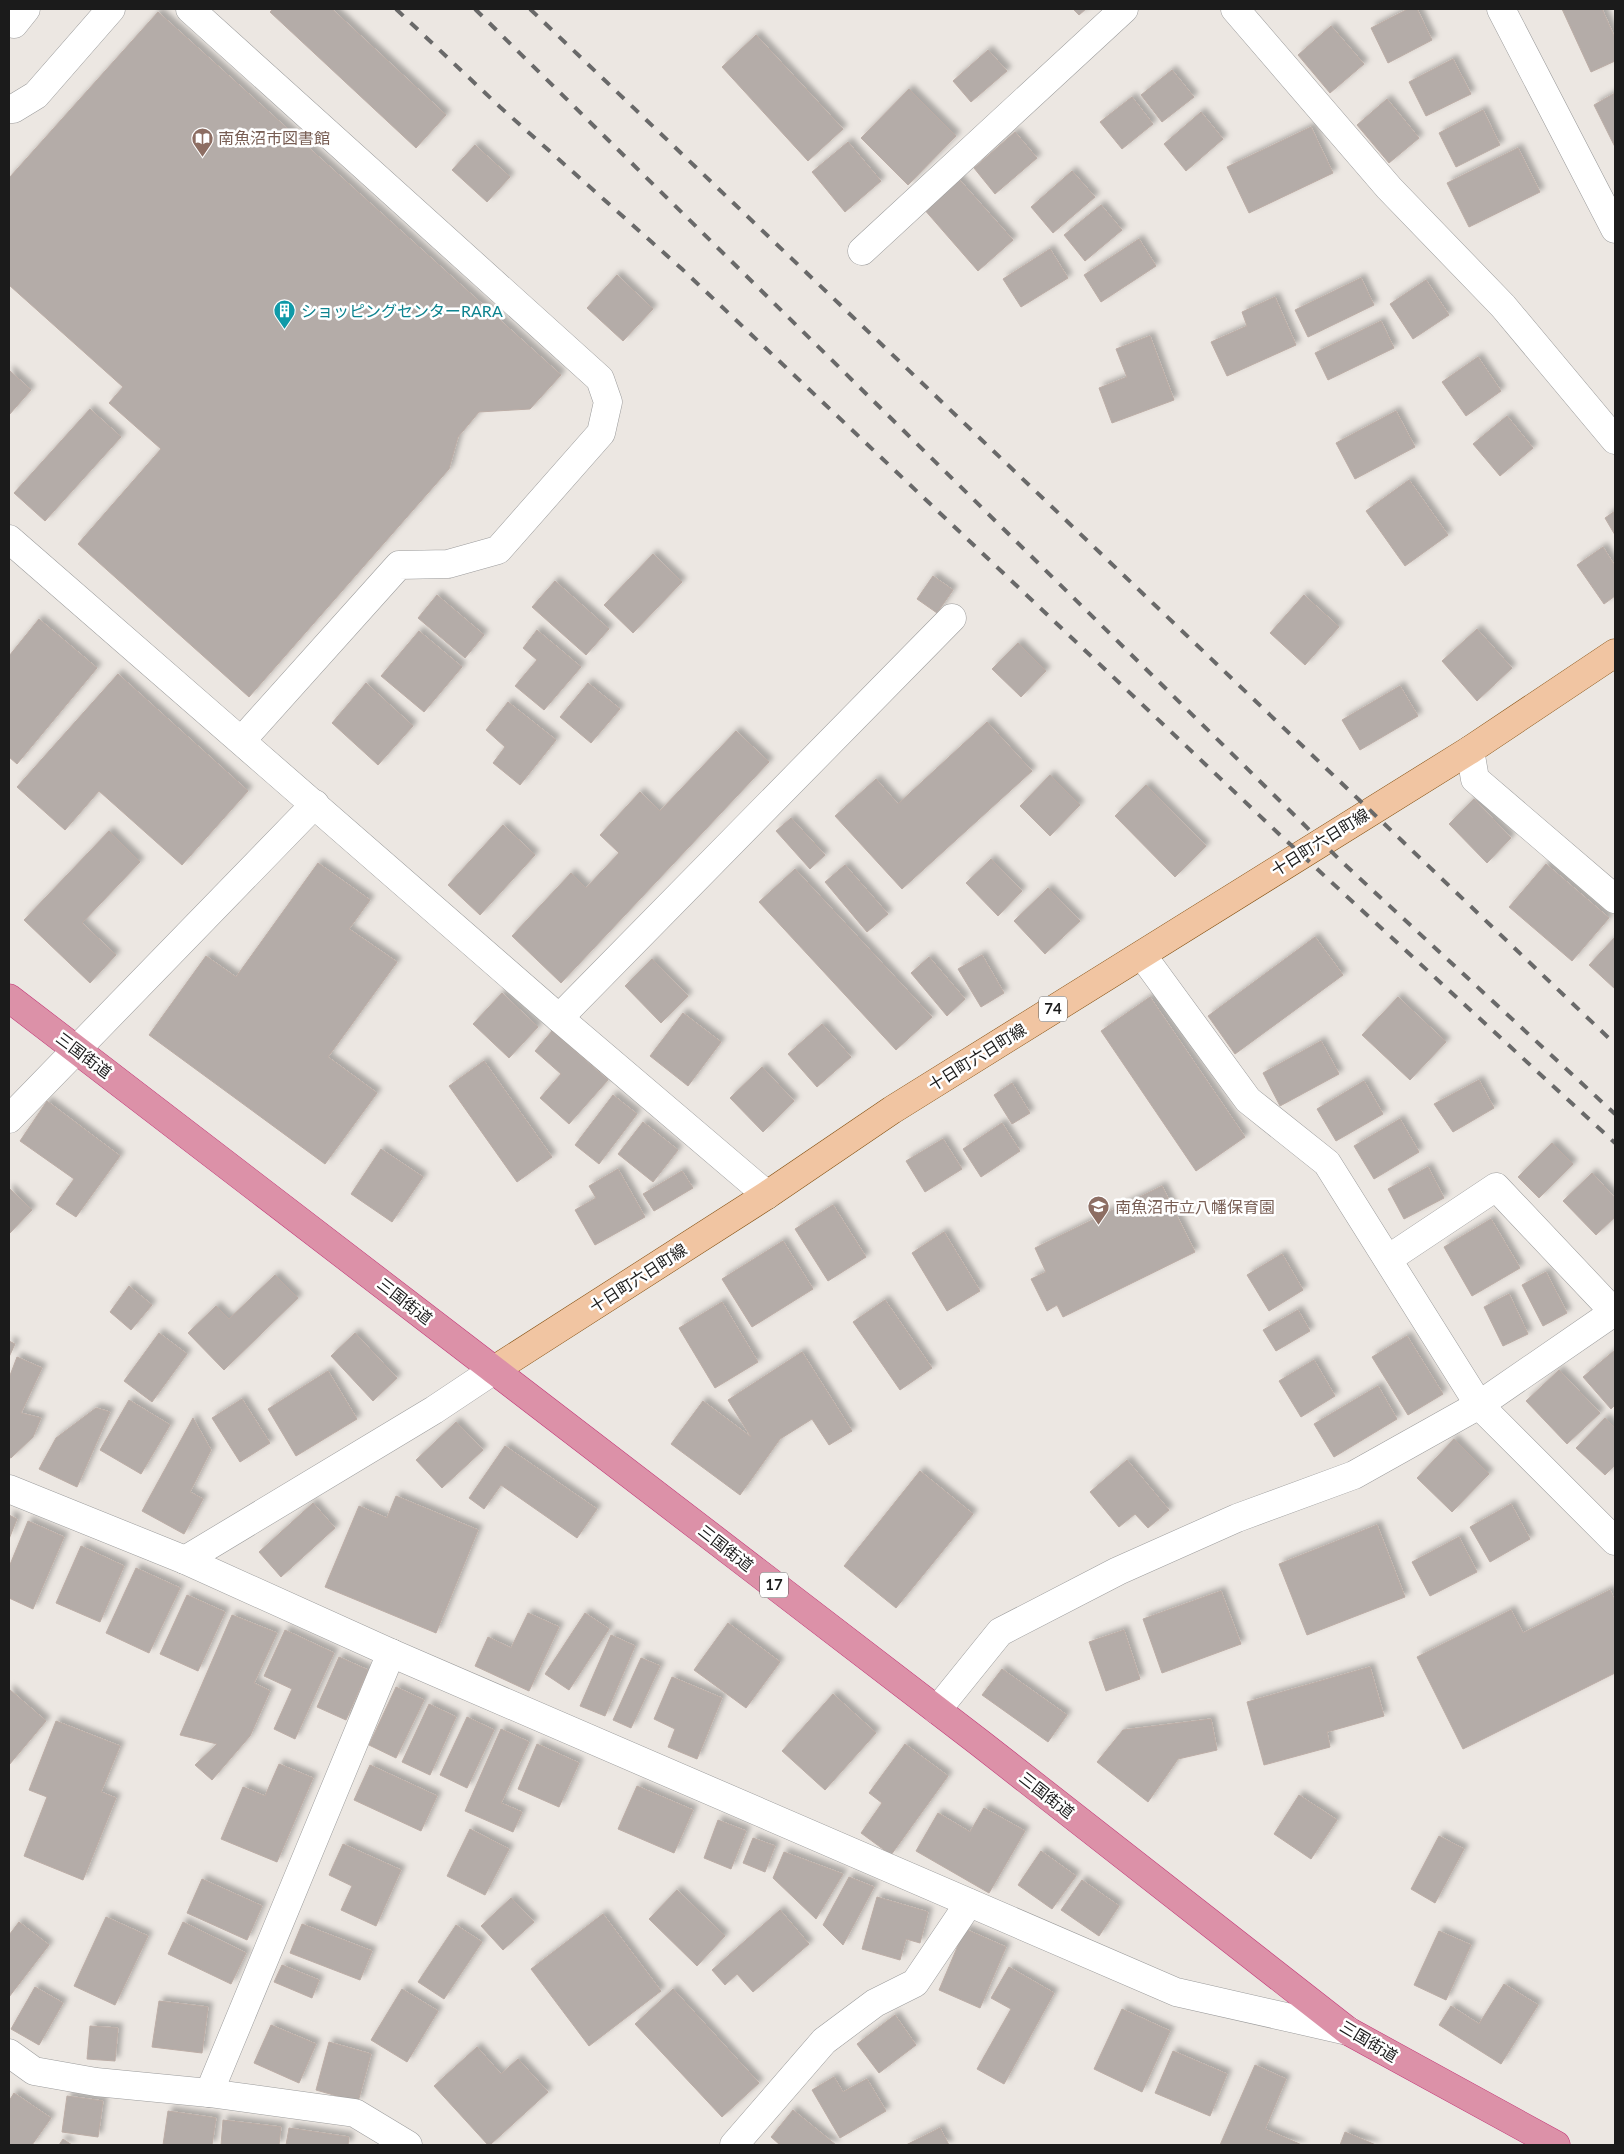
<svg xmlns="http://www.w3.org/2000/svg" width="1624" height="2154" font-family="Lato,'Noto Sans JP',sans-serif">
  <defs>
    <filter id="shadow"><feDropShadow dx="4.5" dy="-4.5" stdDeviation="2.5" flood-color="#0004"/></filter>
  </defs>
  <rect width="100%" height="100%" fill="#ece7e2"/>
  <g fill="#b4aca8" stroke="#bcada6" filter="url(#shadow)">
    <path d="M273 9H332L446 115 416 148 270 12Z"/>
    <path d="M1073 9H1086L1079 15Z"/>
    <path d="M1408 9H1417L1432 40 1388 63 1371 28Z"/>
    <path d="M1562 9H1602L1615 38V61L1591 72Z"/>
    <path d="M158 12 561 375 530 409 479 412 458 437 449 469 249 697 78 544 161 449 109 403 123 387 9 285V178Z"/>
    <path d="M1331 26 1364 64 1330 93 1298 55Z"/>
    <path d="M756 35 843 129 808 161 722 67Z"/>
    <path d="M988 50 1007 71 971 102 953 81Z"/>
    <path d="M1453 59 1471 94 1426 116 1409 82Z"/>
    <path d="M1172 70 1194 97 1162 122 1141 95Z"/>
    <path d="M909 89 956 136 908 185 861 138Z"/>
    <path d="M1615 93V147L1594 105Z"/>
    <path d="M1132 97 1153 124 1122 149 1100 122Z"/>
    <path d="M1387 99 1419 138 1389 163 1357 125Z"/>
    <path d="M1483 110 1500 145 1456 167 1439 133Z"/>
    <path d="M1201 112 1223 139 1186 171 1164 144Z"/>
    <path d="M1311 127 1333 173 1249 213 1227 167Z"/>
    <path d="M1015 132 1037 158 995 194 974 168Z"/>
    <path d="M848 142 881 181 845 212 812 172Z"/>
    <path d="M475 145 510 177 487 202 452 170Z"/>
    <path d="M1518 148 1540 192 1469 227 1447 183Z"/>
    <path d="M1072 171 1095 197 1053 233 1031 207Z"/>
    <path d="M957 177 1013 240 978 271 923 208Z"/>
    <path d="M1101 205 1122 230 1085 261 1064 235Z"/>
    <path d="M1139 239 1156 266 1101 302 1084 275Z"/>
    <path d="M1050 249 1068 278 1021 307 1003 279Z"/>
    <path d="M617 275 653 309 623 341 587 308Z"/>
    <path d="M1361 278 1374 305 1308 337 1295 310Z"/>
    <path d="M1426 280 1449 315 1413 339 1390 304Z"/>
    <path d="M1275 297 1296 345 1227 376 1211 342 1247 326 1242 312Z"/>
    <path d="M1381 321 1394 348 1328 380 1315 353Z"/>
    <path d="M1150 336 1174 400 1112 423 1099 388 1127 377 1116 349Z"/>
    <path d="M1478 357 1501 391 1466 416 1442 382Z"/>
    <path d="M9 370 31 390 9 415Z"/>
    <path d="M90 409 121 437 45 521 14 493Z"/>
    <path d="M1396 411 1415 447 1355 479 1336 443Z"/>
    <path d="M1507 416 1533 448 1500 476 1473 444Z"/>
    <path d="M1409 480 1448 535 1405 566 1366 511Z"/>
    <path d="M1615 511V535L1605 518Z"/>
    <path d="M1603 547 1615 566V596L1604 604 1577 565Z"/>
    <path d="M653 554 682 582 633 633 604 605Z"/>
    <path d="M933 576 953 590 937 613 917 599Z"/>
    <path d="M555 581 609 629 586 655 532 607Z"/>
    <path d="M437 595 484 635 465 658 418 618Z"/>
    <path d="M1304 595 1339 627 1305 665 1270 633Z"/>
    <path d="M39 619 97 668 17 764 9 757V656Z"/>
    <path d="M1477 629 1512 668 1477 701 1442 661Z"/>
    <path d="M537 630 581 667 544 710 515 686 537 660 523 648Z"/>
    <path d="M419 631 462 667 424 712 381 676Z"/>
    <path d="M1018 643 1046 671 1021 697 992 669Z"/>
    <path d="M118 674 248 791 182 865 99 791 65 830 17 787Z"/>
    <path d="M366 683 413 726 378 765 332 723Z"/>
    <path d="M588 683 620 709 591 743 560 717Z"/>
    <path d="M1400 686 1418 716 1360 750 1342 720Z"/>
    <path d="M508 702 556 740 520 785 493 763 505 747 486 730Z"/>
    <path d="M987 722 1032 771 902 889 835 816 876 779 898 804Z"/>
    <path d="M736 731 769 762 561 983 512 936 571 873 586 888 619 853 600 835 640 792 660 811Z"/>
    <path d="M1050 775 1080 805 1050 836 1020 806Z"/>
    <path d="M1146 785 1206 846 1175 877 1115 816Z"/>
    <path d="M1474 799 1511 838 1487 863 1449 824Z"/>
    <path d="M791 818 825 855 810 869 776 831Z"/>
    <path d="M503 825 535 855 480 915 448 885Z"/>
    <path d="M109 831 140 862 82 923 116 955 90 983 24 920Z"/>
    <path d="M991 859 1022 891 998 916 966 883Z"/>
    <path d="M318 863 370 900 349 929 397 962 328 1057 377 1093 325 1164 149 1035 206 956 236 977Z"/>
    <path d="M1546 864 1609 918 1572 961 1509 907Z"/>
    <path d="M845 865 888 914 867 932 825 882Z"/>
    <path d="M795 869 932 1017 896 1050 759 902Z"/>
    <path d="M1048 888 1080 921 1045 954 1014 921Z"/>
    <path d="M1315 937 1343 975 1235 1054 1208 1016Z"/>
    <path d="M1615 937V989L1589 965Z"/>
    <path d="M982 955 1004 993 981 1007 958 969Z"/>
    <path d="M929 957 965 999 947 1016 911 973Z"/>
    <path d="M652 959 688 996 661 1023 625 986Z"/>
    <path d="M502 993 538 1027 509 1058 473 1024Z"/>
    <path d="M1150 997 1245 1137 1196 1171 1101 1031Z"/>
    <path d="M1398 997 1446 1042 1410 1080 1362 1035Z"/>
    <path d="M683 1013 721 1042 688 1086 650 1056Z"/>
    <path d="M822 1024 851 1057 817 1087 788 1054Z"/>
    <path d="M552 1031 608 1080 569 1124 540 1098 561 1074 535 1051Z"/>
    <path d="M1321 1041 1339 1074 1280 1106 1263 1073Z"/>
    <path d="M484 1061 552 1157 517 1182 449 1086Z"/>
    <path d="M762 1067 794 1101 763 1132 730 1098Z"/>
    <path d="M1479 1080 1494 1108 1453 1132 1434 1104Z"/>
    <path d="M1364 1081 1383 1114 1336 1141 1317 1109Z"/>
    <path d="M1012 1083 1030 1113 1012 1124 994 1095Z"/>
    <path d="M613 1095 637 1114 599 1164 575 1145Z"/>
    <path d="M47 1101 120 1156 76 1217 56 1204 74 1179 20 1141Z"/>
    <path d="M1400 1119 1419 1152 1374 1179 1354 1146Z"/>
    <path d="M643 1122 678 1150 653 1182 618 1154Z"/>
    <path d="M1002 1123 1020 1151 981 1177 963 1149Z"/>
    <path d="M943 1139 962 1169 925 1192 906 1161Z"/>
    <path d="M1552 1143 1573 1164 1539 1198 1518 1177Z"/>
    <path d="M381 1149 423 1177 392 1222 351 1194Z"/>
    <path d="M1428 1167 1444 1198 1404 1219 1388 1189Z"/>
    <path d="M618 1169 645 1217 595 1245 575 1210 596 1198 589 1186Z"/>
    <path d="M682 1171 693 1188 654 1211 643 1194Z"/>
    <path d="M1592 1173 1615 1198V1217L1596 1235 1563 1201Z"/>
    <path d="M1162 1186 1195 1252 1063 1317 1057 1305 1047 1311 1031 1279 1046 1272 1035 1248Z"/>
    <path d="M9 1188 32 1210 9 1234Z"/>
    <path d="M833 1205 866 1257 828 1281 795 1229Z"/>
    <path d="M1491 1219 1520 1268 1472 1296 1444 1247Z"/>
    <path d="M944 1232 980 1291 947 1311 912 1253Z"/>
    <path d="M783 1241 813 1289 752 1327 722 1279Z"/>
    <path d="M1282 1254 1303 1290 1269 1311 1247 1275Z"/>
    <path d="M1546 1272 1567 1313 1543 1326 1522 1285Z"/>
    <path d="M275 1275 298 1298 224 1370 188 1333 216 1306 229 1319Z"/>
    <path d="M129 1286 152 1305 131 1330 110 1312Z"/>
    <path d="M1509 1294 1528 1334 1503 1346 1484 1307Z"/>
    <path d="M885 1300 932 1368 900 1390 853 1322Z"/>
    <path d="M722 1302 758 1362 715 1388 679 1328Z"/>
    <path d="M1298 1310 1310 1331 1276 1351 1263 1330Z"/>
    <path d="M159 1333 187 1354 152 1402 124 1381Z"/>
    <path d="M355 1333 397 1378 373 1401 331 1356Z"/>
    <path d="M1407 1336 1443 1394 1408 1415 1372 1357Z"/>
    <path d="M9 1341 15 1344 9 1357Z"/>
    <path d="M1615 1350V1405L1611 1409 1583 1377Z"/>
    <path d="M802 1352 852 1431 829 1445 812 1419 780 1439 740 1495 671 1444 703 1401 751 1437 728 1400Z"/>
    <path d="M17 1357 42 1368 21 1413 41 1418 33 1437 11 1458 9 1457V1378Z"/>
    <path d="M1314 1360 1335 1396 1301 1417 1279 1381Z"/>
    <path d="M1559 1370 1600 1413 1567 1444 1526 1401Z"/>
    <path d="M328 1371 357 1419 296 1456 268 1409Z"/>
    <path d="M1378 1386 1397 1419 1334 1457 1314 1424Z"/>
    <path d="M242 1399 270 1443 240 1462 212 1418Z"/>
    <path d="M129 1400 170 1425 141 1474 100 1450Z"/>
    <path d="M96 1408 110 1412 77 1487 39 1469 56 1438Z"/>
    <path d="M193 1418 211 1450 190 1492 203 1499 184 1534 142 1511Z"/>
    <path d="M1605 1418 1615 1428V1465L1605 1475 1576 1448Z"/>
    <path d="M456 1422 483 1450 442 1488 416 1460Z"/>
    <path d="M1454 1439 1489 1474 1452 1512 1417 1478Z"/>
    <path d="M505 1446 597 1509 577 1538 501 1485 484 1509 469 1498Z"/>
    <path d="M1127 1460 1169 1510 1148 1528 1135 1514 1119 1527 1090 1492Z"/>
    <path d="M920 1471 973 1514 896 1608 844 1566Z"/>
    <path d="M396 1496 478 1530 436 1633 325 1587 359 1506 387 1518Z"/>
    <path d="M313 1503 335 1528 281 1577 259 1552Z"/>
    <path d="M1511 1504 1530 1539 1490 1562 1470 1527Z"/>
    <path d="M9 1515 17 1519 9 1539Z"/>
    <path d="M28 1521 64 1537 33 1609 9 1598V1567Z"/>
    <path d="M1377 1525 1405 1597 1307 1635 1279 1564Z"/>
    <path d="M1459 1537 1477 1572 1430 1596 1412 1562Z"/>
    <path d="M81 1546 124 1566 100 1622 56 1603Z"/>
    <path d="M136 1568 180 1588 149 1653 106 1633Z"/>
    <path d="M1610 1590 1615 1601V1673L1463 1749 1417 1657 1511 1610 1523 1633Z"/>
    <path d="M1221 1591 1241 1644 1162 1673 1143 1619Z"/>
    <path d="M187 1595 225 1612 198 1671 160 1654Z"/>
    <path d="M528 1613 559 1627 529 1691 475 1666 488 1637 511 1648Z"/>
    <path d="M585 1613 609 1629 569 1690 545 1674Z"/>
    <path d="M232 1615 277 1633 254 1683 270 1691 250 1736 212 1780 195 1765 217 1744 180 1735Z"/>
    <path d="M728 1623 780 1662 746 1708 694 1670Z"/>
    <path d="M285 1630 334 1653 295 1739 274 1729 292 1689 264 1676Z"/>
    <path d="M1124 1630 1140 1679 1106 1691 1089 1642Z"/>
    <path d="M611 1635 635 1646 605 1716 580 1706Z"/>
    <path d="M339 1657 368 1670 346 1720 317 1707Z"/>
    <path d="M641 1658 660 1666 631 1728 613 1720Z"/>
    <path d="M1370 1667 1384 1716 1327 1732 1330 1747 1264 1765 1247 1702Z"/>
    <path d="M1002 1669 1067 1715 1048 1742 982 1695Z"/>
    <path d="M672 1677 722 1698 697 1759 668 1747 675 1729 654 1719Z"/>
    <path d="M396 1687 424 1700 396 1758 369 1745Z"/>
    <path d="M9 1689 46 1721 9 1765Z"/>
    <path d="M833 1694 876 1733 825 1790 782 1751Z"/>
    <path d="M429 1704 456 1717 430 1775 402 1762Z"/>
    <path d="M467 1717 494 1730 467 1788 440 1775Z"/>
    <path d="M1211 1719 1217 1750 1178 1759 1148 1802 1097 1762 1123 1730Z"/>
    <path d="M56 1721 120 1746 101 1792 116 1798 83 1880 24 1856 47 1797 29 1790Z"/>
    <path d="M501 1729 529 1742 501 1803 522 1812 513 1832 465 1811Z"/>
    <path d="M537 1744 579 1763 559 1807 518 1789Z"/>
    <path d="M905 1744 948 1776 891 1855 861 1833 882 1803 869 1793Z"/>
    <path d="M279 1764 313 1778 277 1862 221 1839 243 1787 265 1796Z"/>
    <path d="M370 1765 437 1796 421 1831 354 1800Z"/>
    <path d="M637 1786 693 1810 674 1853 618 1829Z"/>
    <path d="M1299 1795 1337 1820 1311 1859 1274 1834Z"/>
    <path d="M984 1808 1025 1831 989 1893 916 1851 938 1813 970 1832Z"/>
    <path d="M718 1820 746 1831 731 1869 704 1858Z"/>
    <path d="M470 1829 509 1849 485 1895 447 1876Z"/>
    <path d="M1439 1836 1464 1849 1435 1903 1411 1889Z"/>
    <path d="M753 1838 775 1846 765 1872 743 1863Z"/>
    <path d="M343 1844 401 1870 376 1926 341 1910 352 1886 329 1875Z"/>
    <path d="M1041 1851 1076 1876 1052 1909 1018 1885Z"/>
    <path d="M784 1852 843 1874 816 1919 773 1878Z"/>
    <path d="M849 1877 874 1887 843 1945 823 1925Z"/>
    <path d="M202 1879 262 1906 247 1940 187 1913Z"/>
    <path d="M1082 1880 1119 1906 1099 1936 1061 1910Z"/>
    <path d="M677 1890 725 1936 697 1966 649 1919Z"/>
    <path d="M877 1897 928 1912 920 1943 906 1939 900 1960 862 1949Z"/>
    <path d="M511 1898 534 1922 503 1950 481 1926Z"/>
    <path d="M780 1910 809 1944 753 1992 737 1974 725 1985 712 1970Z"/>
    <path d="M603 1914 661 1991 589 2046 531 1969Z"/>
    <path d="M106 1917 148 1936 115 2005 74 1986Z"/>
    <path d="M19 1922 49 1945 9 1997V1935Z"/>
    <path d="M183 1922 246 1953 231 1984 168 1954Z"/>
    <path d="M302 1924 372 1951 360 1980 290 1953Z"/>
    <path d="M456 1925 482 1942 444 1999 418 1982Z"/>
    <path d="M965 1929 1006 1947 980 2008 939 1990Z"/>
    <path d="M1439 1931 1471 1945 1446 2000 1414 1985Z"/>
    <path d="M282 1965 319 1980 312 1998 274 1982Z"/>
    <path d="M1009 1967 1054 1993 1004 2084 977 2069 1011 2009 991 1998Z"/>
    <path d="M1504 1984 1538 2005 1501 2064 1439 2025 1451 2006 1479 2024Z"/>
    <path d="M35 1987 63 2003 39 2045 11 2029Z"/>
    <path d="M402 1989 438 2011 407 2062 371 2040Z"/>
    <path d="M673 1989 759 2083 722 2117 635 2024Z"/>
    <path d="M159 2001 208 2007 202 2053 152 2047Z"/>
    <path d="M1122 2009 1170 2031 1142 2092 1094 2069Z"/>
    <path d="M895 2015 916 2045 879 2073 857 2044Z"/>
    <path d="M271 2025 316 2044 299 2083 254 2063Z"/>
    <path d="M90 2026 118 2028 115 2061 87 2059Z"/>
    <path d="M329 2042 371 2054 358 2102 316 2090Z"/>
    <path d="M477 2047 501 2074 518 2059 548 2092 490 2145H488L434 2086Z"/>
    <path d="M1173 2051 1227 2074 1210 2116 1155 2093Z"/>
    <path d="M1255 2065 1286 2079 1265 2129 1302 2145H1220Z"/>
    <path d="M834 2077 843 2092 867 2079 886 2111 840 2138 812 2090Z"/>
    <path d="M14 2093 51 2118 32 2145H9V2101Z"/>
    <path d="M67 2096 103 2101 98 2137 62 2132Z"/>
    <path d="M793 2110 836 2145H780L771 2137Z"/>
    <path d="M168 2111 216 2118 212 2145H163Z"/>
    <path d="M223 2120 281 2127 279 2145H221Z"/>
    <path d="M289 2128 349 2137 348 2145H286Z"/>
    <path d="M940 2128 949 2145H906Z"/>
    <path d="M1345 2132 1376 2145H1340Z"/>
    <path d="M63 2139 72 2145H59Z"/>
  </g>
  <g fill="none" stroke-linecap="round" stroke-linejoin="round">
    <defs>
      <g id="minor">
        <path d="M190 9 600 379 608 402 601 433 498 550 448 564 399 565 242 740"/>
        <path d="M1235 9 1389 188 1503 306 1615 440"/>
        <path d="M1501 9 1615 229"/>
        <path d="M9 19 14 24 26 9"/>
        <path d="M9 109H13L36 95 111 9"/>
        <path d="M862 251 1124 9"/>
        <path d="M9 539 559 1018 767 1195"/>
        <path d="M1470 750 1475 779 1615 899"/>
        <path d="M1142 955 1248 1100 1327 1163 1479 1405 1615 1541"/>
        <path d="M559 1018 952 618"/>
        <path d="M9 1119 315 804"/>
        <path d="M1388 1259 1496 1187 1615 1313"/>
        <path d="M9 1489 185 1560 391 1653 1176 1992 1348 2031"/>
        <path d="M185 1560 434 1410 494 1370"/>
        <path d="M937 1710 1000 1632 1118 1571 1237 1518 1354 1475 1479 1405 1614 1312"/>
        <path d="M9 2053 34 2071 96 2082 209 2093 355 2113 408 2145"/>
        <path d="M209 2093 391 1653"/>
        <path d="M734 2145 824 2041 875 2003 915 1983 969 1903"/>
      </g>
      <path id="major" d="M494 1370 767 1195 892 1110 1470 750 1615 653"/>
      <path id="highway" d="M9 998 980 1743 1348 2031 1556 2145"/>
    </defs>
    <use href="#minor" stroke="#9c9c9c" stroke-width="29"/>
    <use href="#major" stroke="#834f10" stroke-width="29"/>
    <use href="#highway" stroke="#c23677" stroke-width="29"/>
    <use href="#minor" stroke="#fff" stroke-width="28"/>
    <use href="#major" stroke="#f1c5a2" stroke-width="28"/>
    <use href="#highway" stroke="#dc91a8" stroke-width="28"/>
    <g stroke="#696969" stroke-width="4" stroke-dasharray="10 10" stroke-linecap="butt">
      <path d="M396 9 500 107 682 269 1279 834 1615 1143"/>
      <path d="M475 9 1342 862 1615 1114"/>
      <path d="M530 9 1615 1044"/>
    </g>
  </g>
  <defs>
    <symbol id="library-pin" viewBox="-11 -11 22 30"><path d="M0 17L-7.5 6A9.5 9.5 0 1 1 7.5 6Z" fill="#8d6e63" stroke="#fff"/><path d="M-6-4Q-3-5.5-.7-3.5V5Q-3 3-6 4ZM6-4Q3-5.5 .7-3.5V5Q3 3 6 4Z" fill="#fff"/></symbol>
    <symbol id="building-pin" viewBox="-11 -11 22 30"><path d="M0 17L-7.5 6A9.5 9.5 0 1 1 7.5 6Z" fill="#0f9aa8" stroke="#fff"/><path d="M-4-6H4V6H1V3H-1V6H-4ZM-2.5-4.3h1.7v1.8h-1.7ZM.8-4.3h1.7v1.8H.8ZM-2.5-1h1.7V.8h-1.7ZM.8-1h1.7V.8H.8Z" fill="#fff"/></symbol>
    <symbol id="school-pin" viewBox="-11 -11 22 30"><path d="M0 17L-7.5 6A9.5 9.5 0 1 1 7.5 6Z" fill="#8d6e63" stroke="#fff"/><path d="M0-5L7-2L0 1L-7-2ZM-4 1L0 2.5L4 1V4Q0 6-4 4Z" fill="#fff"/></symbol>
  </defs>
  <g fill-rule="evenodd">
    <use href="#library-pin" x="190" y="126" width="25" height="34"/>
    <use href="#building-pin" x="272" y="298" width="25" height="34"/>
    <use href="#school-pin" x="1086" y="1194" width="25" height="34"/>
  </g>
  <g text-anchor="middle" stroke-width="5" stroke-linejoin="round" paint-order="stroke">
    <g fill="#fff" stroke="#5f5f5f" stroke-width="1">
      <rect x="1039" y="996.5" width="28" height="25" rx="4"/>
      <rect x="760" y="1572.5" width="28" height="25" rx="4"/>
    </g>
    <g font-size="15" font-weight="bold" fill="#1b1b1b">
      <text x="1053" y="1014">74</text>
      <text x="774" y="1590">17</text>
    </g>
    <g font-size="16" fill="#785e54" stroke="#fff" text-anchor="start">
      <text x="218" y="144">南魚沼市図書館</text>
      <text x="1115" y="1213">南魚沼市立八幡保育園</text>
    </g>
    <g font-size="16" fill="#0d838f" stroke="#fff" text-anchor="start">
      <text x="301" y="317">ショッピングセンターRARA</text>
    </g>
    <g font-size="16" fill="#1b1b1b" stroke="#fff">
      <text transform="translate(1320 842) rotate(-32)" y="6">十日町六日町線</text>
      <text transform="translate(84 1055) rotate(37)" y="6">三国街道</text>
      <text transform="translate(977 1057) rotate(-32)" y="6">十日町六日町線</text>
      <text transform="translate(638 1278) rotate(-33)" y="6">十日町六日町線</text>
      <text transform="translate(405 1301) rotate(38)" y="6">三国街道</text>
      <text transform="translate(726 1548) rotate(38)" y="6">三国街道</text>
      <text transform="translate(1047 1795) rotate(38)" y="6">三国街道</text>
      <text transform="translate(1369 2041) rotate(31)" y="6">三国街道</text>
    </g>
  </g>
  <rect width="1624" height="2154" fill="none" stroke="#1b1b1b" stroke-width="20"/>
</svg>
